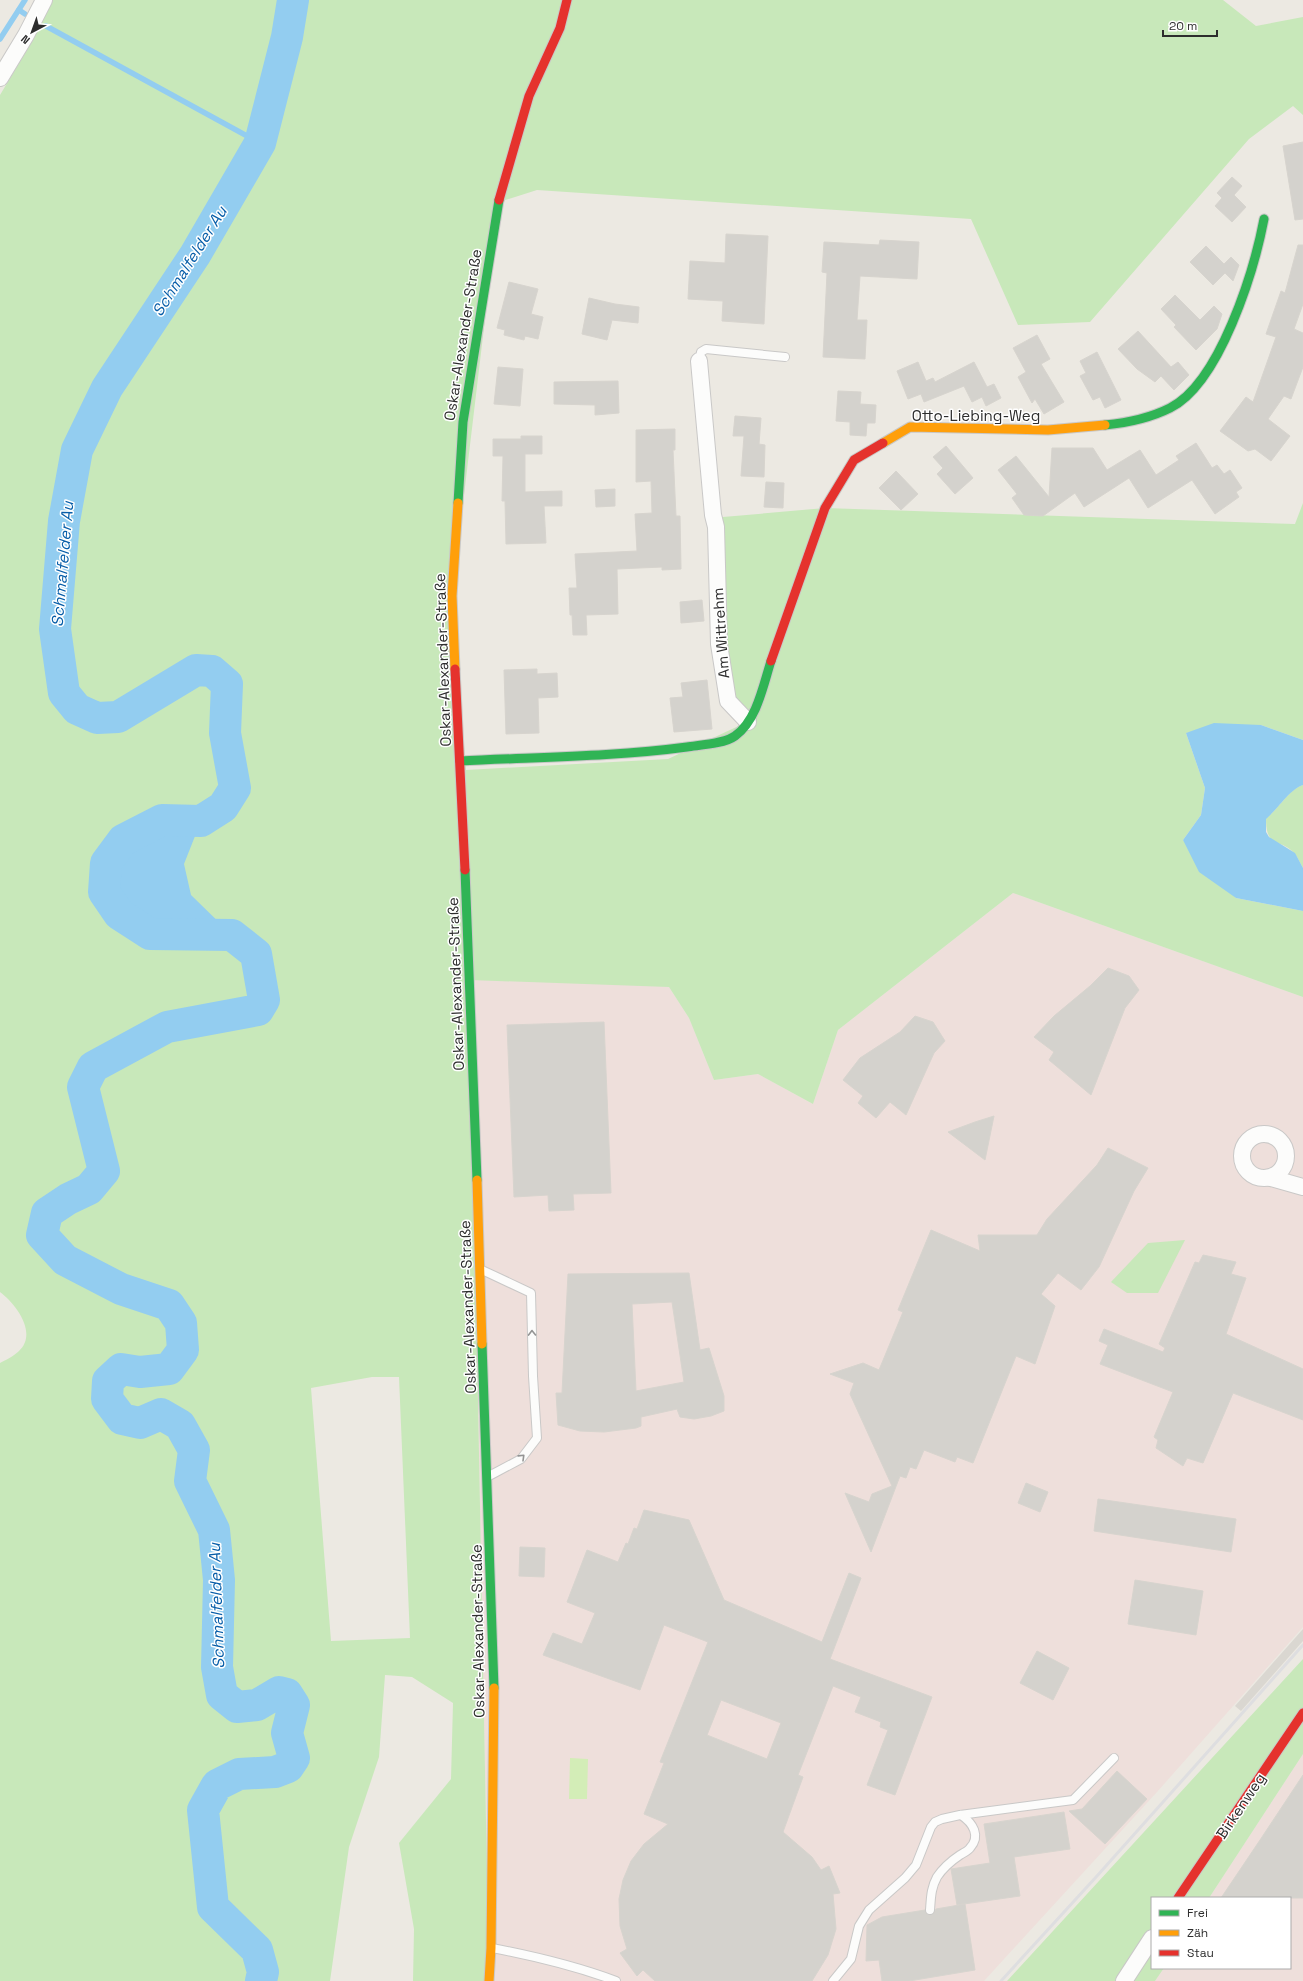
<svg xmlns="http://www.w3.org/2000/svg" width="1303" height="1981" font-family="'Space Grotesk',sans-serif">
  <rect width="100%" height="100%" fill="#ece9e2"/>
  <g fill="#eedfdb">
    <path d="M1013 893 1303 997V1627L1157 1792 984 1981H489L470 980 623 981 669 987 689 1018 714 1080 758 1074 813 1104 838 1030Z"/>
    <path d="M1303 1754V1981H1155L1164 1968H1290V1898H1209Z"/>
  </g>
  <g fill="#c8e8ba" fill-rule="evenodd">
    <path d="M53 0H1223L1256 26 1303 17V115L1293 106 1249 139 1090 322 1018 325 971 219 537 190 499 202 452 596 466 770 668 759 747 722 731 700 722 643 719 524 723 517 825 508 1295 524 1303 503V740L1261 725 1186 733 1205 788 1201 815 1183 840 1236 898 1303 911V997L1013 893 838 1030 813 1104 758 1074 714 1080 689 1018 669 987 470 980 489 1981H413L414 1929 399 1843 451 1779 453 1703 412 1677 385 1675 379 1757 349 1847 330 1981H0V1363C6 1360 14 1356 19 1351 38 1333 16 1304 0 1292V95L33 40ZM372 1377H399L410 1638 331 1641 311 1388Z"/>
    <path d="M1303 785V868C1300 863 1298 858 1295 854 1280 837 1266 850 1266 818 1278 810 1290 788 1303 785Z"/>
    <path d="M1185 1240 1158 1293H1127L1111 1282 1148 1243Z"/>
    <path d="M1303 1659V1754L1209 1898H1152V1968H1164L1155 1981H1007Z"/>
  </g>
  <path fill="#d3edb7" d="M570 1758 588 1759 587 1799H569Z"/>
  <path fill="#dad7d1" d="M1303 1629V1641L1241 1711 1235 1706Z"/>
  <g fill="#93cdf0">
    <path d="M1214 723 1261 725 1303 740V785C1291 788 1277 810 1266 819V832L1269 837 1295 853 1303 868V911L1236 898 1199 872 1183 840 1201 815 1205 788 1186 733Z"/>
    <path d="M162 820 201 821 184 864 191 895 232 935 150 934 119 914 104 892 106 863 123 840Z"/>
  </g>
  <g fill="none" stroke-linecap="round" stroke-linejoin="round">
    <g stroke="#93cdf0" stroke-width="5.5">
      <path d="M19 10 25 14"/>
      <path d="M46 26 260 143"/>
      <path d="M0 39 25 0"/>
    </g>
    <path stroke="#93cdf0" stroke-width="32" d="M261 1981 263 1972 257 1950 213 1907 203 1810 217 1785 239 1774 275 1772 288 1767 294 1758 287 1733 294 1705 287 1694 279 1692 257 1705 237 1707 222 1695 217 1667 219 1580 214 1530 190 1481 194 1450 180 1425 161 1414 140 1423 122 1419 107 1399 108 1381 121 1369 140 1372 169 1369 183 1350 181 1323 169 1305 121 1289 65 1260 42 1235 47 1213 68 1199 89 1189 104 1171 83 1087 93 1067 167 1027 258 1010 264 1000 256 954 232 935 150 934 119 914 104 892 106 863 123 840 162 820 201 821 223 807 235 788 225 733 227 684 212 671 196 670 118 717 97 718 77 709 64 693 55 629 64 521 77 450 107 388 195 255 260 143 287 37 293 0"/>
  </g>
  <g fill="#d4d2cd" stroke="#d7d4ce" fill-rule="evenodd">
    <path d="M1303 142V219L1295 220 1283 146Z"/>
    <path d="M1232 177 1242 186 1234 195 1246 207 1232 222 1215 206 1222 198 1217 193Z"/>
    <path d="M726 234 768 236 764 324 722 321 723 301 688 299 690 261 725 263Z"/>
    <path d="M880 240 919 242 917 279 860 276 857 320H867L865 359 823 357 827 273 822 272 824 242 879 245Z"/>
    <path d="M1298 245H1303V304L1294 329 1303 333V367L1291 399 1284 396 1268 419 1290 436 1271 461 1255 449 1248 451 1220 431 1246 397 1253 402 1276 337 1266 334 1281 291 1285 293Z"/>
    <path d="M1206 246 1224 264 1231 257 1239 265 1233 281 1225 273 1213 285 1190 262Z"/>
    <path d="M509 282 538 289 531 314 543 317 538 339 525 336 524 340 504 335 505 330 497 328Z"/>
    <path d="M1175 295 1200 320 1214 306 1222 314 1217 329 1196 350 1174 327 1176 325 1161 309Z"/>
    <path d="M589 298 615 304 639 307 638 323 612 320 607 340 582 334Z"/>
    <path d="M1138 331 1171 367 1178 362 1189 375 1174 390 1161 376 1155 382 1137 369 1118 349Z"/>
    <path d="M1037 335 1050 359 1041 364 1064 402 1044 414 1035 399 1032 403 1018 377 1026 372 1013 348Z"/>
    <path d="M1097 352 1121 400 1105 408 1100 397 1093 400 1080 376 1086 373 1080 361Z"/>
    <path d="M918 362 926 381 933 378 935 382 974 362 987 387 994 384 1001 398 986 406 982 397 972 402 964 386 924 402 921 394 908 399 897 371Z"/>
    <path d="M498 367 523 369 520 406 494 404Z"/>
    <path d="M618 381 619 413 595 415V405L554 404V382Z"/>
    <path d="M838 391 861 392 860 404 876 405 875 423H867L866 436 850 435V422L836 421Z"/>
    <path d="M735 416 761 418 759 444 765 445 764 477 741 476 744 436H733Z"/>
    <path d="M675 429V450H673L676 516H680L681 569 662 570V567L617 569 618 614 586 615 587 635H573L572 615H570L569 588H577L575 554 637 551 635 514 652 513 651 481 636 482V430Z"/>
    <path d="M521 436H542V454H525V492L562 491V506H544L546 543 506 544 505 501H502L503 456H493V439H521Z"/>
    <path d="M1196 443 1212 468 1217 465 1224 474 1230 470 1242 488 1236 492 1239 497 1215 514 1192 480 1148 508 1129 478 1084 507 1075 493 1043 516 1024 515 1012 498 1017 494 998 470 1016 456 1049 497 1052 448H1093L1107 470 1140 450 1156 475 1179 460 1176 456Z"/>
    <path d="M946 446 973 478 955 494 937 474 943 468 933 457Z"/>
    <path d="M896 471 918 494 901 510 879 488Z"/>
    <path d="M766 482 784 483 783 508 764 507Z"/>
    <path d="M615 489V506L596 507 595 490Z"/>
    <path d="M702 600 704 621 681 623 680 602Z"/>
    <path d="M537 669V674L557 673 558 697 538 698 539 733 506 734 504 670Z"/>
    <path d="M707 680 712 729 674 732 670 698 683 697 681 683Z"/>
    <path d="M1108 968 1129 976 1139 990 1125 1008 1091 1095 1049 1060 1054 1052 1034 1037 1054 1016 1090 986Z"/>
    <path d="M915 1016 933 1022 945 1041 934 1053 906 1115 890 1102 876 1118 858 1103 863 1096 843 1080 860 1058 900 1032Z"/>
    <path d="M604 1022 611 1193 573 1194 574 1210 549 1211 548 1195 514 1197 507 1025Z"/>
    <path d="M994 1116 985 1160 948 1132 975 1122Z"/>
    <path d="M1108 1148 1148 1168 1134 1191 1099 1267 1081 1290 1058 1273 1041 1294 1055 1306 1035 1364 1016 1356 973 1463 957 1457 955 1462 924 1450 916 1469 910 1467 906 1478 900 1476 871 1552 845 1493 869 1502 872 1494 892 1486 850 1394 854 1383 830 1374 863 1363 879 1370 903 1312 898 1310 931 1230 980 1251 978 1235H1037L1047 1219 1097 1165Z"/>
    <path d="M1203 1255 1236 1262 1231 1274 1246 1278 1226 1334 1303 1369V1420L1233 1393 1203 1463 1187 1458 1183 1466 1156 1448 1158 1440 1154 1437 1173 1392 1100 1364 1108 1345 1099 1341 1104 1329 1163 1352 1165 1348 1159 1344 1195 1262 1199 1263Z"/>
    <path d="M689 1273 700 1350 709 1348 724 1396V1411L711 1416 694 1419 680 1417 677 1409 641 1417V1426L636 1428 604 1432 580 1431 558 1425 556 1393H562L568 1274ZM672 1302 684 1382 636 1391 632 1304Z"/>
    <path d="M1026 1483 1048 1492 1040 1512 1018 1503Z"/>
    <path d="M1098 1499 1236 1519 1231 1552 1094 1531Z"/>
    <path d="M644 1510 689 1520 724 1600 822 1642 849 1573 861 1578 830 1659 932 1697 895 1795 867 1785 888 1730 880 1727 881 1722 855 1712 861 1697 833 1686 798 1775 803 1777 783 1832 812 1857 821 1870 829 1866 840 1893 833 1894 836 1929 828 1955 812 1981H655L643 1970 637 1976 620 1953 627 1949 620 1926 619 1899 623 1880 631 1861 644 1844 668 1824 644 1814 664 1763 660 1762 708 1642 664 1625 640 1690 543 1655 553 1633 582 1644 595 1613 567 1602 587 1550 618 1562 626 1543 628 1544 634 1528 637 1529ZM721 1700 781 1723 767 1759 707 1735Z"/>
    <path d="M520 1547 545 1548 544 1577 519 1576Z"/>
    <path d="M1135 1580 1203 1591 1196 1635 1128 1624Z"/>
    <path d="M1037 1651 1069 1668 1053 1700 1020 1683Z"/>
    <path d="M1117 1771 1147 1799 1105 1844 1069 1811 1082 1809Z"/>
    <path d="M1303 1775V1898H1221L1260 1840Z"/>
    <path d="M1064 1812 1070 1849 1014 1857 1020 1896 957 1905 951 1869 990 1863 984 1824Z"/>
    <path d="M965 1904 975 1970 909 1981H882L879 1960 866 1961 867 1925 882 1917 925 1910 927 1914 930 1915 934 1913 936 1909Z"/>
  </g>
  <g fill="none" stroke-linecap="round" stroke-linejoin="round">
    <defs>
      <g id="lane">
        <path d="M699 361 701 352 706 349 785 357"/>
        <path d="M482 1270 531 1293 533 1376 537 1438 521 1459 489 1476"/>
        <path d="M930 1910C931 1897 931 1888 937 1877 943 1868 951 1861 960 1855 963 1853 968 1851 970 1848 981 1836 973 1823 961 1815"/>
        <path d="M492 1948C534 1956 576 1966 616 1981"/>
        <path d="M833 1981 851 1959 859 1926 869 1910 905 1878 916 1865 931 1827 935 1822 942 1819 960 1815 1073 1800 1114 1758"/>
      </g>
      <g id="street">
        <path d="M0 78 26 35 44 0"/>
        <path d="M699 361 713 515 716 527 719 644 728 701 748 722"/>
        <circle cx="1264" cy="1156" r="22"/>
        <path d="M1271 1178 1303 1187"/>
        <path d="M1124 1981 1152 1938"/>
      </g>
      <g id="fast">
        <path d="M1105 425C1126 423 1150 418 1170 408 1220 383 1254 271 1264 219"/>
        <path d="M458 503 463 422 499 200"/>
        <path d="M460 761C536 757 612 757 687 747 700 745 724 744 735 736 757 720 763 686 771 661"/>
        <path d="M465 870 477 1180"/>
        <path d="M482 1344 494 1688"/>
      </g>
      <g id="slow">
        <path d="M883 443 910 427 1048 430 1105 425"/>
        <path d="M455 669 452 596 458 503"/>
        <path d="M477 1180 482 1344"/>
        <path d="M489 1981 491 1948 494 1688"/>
      </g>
      <g id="jam">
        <path d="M499 200 529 96 560 28 567 0"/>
        <path d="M771 661 825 508 854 460 883 443"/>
        <path d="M455 669 465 870"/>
        <path d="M1178 1898 1303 1713"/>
      </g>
    </defs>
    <use href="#lane" stroke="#c9c8c7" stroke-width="10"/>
    <use href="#street" stroke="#c9c8c7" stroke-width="18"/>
    <use href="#fast" stroke="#c9c8c7" stroke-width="11"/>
    <use href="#slow" stroke="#c9c8c7" stroke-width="11"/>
    <use href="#jam" stroke="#c9c8c7" stroke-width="11"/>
    <use href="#lane" stroke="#fcfcfb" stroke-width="8"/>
    <use href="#street" stroke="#fcfcfb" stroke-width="16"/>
    <use href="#fast" stroke="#30b455" stroke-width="9"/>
    <use href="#slow" stroke="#ff9f0a" stroke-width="9"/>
    <use href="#jam" stroke="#e5322d" stroke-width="9"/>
    <path stroke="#dedee0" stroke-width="3" d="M1001 1981 1097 1876 1303 1645"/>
  </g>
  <defs><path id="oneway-chevron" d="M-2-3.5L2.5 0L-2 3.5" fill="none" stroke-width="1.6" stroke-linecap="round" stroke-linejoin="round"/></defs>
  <g stroke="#949494">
    <use href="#oneway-chevron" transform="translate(532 1333) rotate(-91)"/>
    <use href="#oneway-chevron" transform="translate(522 1457) rotate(-44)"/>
  </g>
  <g text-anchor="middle" stroke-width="3" stroke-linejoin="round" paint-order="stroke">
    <g font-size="15" fill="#2d2d2d" stroke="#fff">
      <text transform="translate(463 335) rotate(-81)" y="5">Oskar-Alexander-Straße</text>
      <text x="976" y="421">Otto-Liebing-Weg</text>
      <text transform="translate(721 633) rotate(-94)" y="5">Am Wittrehm</text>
      <text transform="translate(443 660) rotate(-92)" y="5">Oskar-Alexander-Straße</text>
      <text transform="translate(456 984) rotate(-92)" y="5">Oskar-Alexander-Straße</text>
      <text transform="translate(468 1307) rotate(-92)" y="5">Oskar-Alexander-Straße</text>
      <text transform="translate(478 1631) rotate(-91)" y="5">Oskar-Alexander-Straße</text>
      <text transform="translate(1241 1806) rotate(-56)" y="5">Birkenweg</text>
    </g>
    <g font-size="16" font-style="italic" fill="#065da8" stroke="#fff">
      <text transform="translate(189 261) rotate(-58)" y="6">Schmalfelder Au</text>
      <text transform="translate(62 564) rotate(-85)" y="6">Schmalfelder Au</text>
      <text transform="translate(216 1606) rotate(-92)" y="6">Schmalfelder Au</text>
    </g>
  </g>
  <rect x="1151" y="1897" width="140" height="72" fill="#ffffff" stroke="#ababab"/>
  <rect x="1159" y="1910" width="20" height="6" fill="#30b455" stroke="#ababab"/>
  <text x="1187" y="1917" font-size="12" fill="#2d2d2d">Frei</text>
  <rect x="1159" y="1930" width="20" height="6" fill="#ff9f0a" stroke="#ababab"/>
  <text x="1187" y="1937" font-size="12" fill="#2d2d2d">Zäh</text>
  <rect x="1159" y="1950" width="20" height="6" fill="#e5322d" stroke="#ababab"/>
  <text x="1187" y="1957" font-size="12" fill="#2d2d2d">Stau</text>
  <g transform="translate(32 32) rotate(221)" stroke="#ffffff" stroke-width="3" paint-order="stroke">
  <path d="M0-3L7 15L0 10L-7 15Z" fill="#2d2d2d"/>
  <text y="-6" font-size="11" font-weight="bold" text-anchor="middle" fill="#2d2d2d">N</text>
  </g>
  <path d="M1163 30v6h54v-6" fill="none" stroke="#2d2d2d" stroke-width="2"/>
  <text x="1169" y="30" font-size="12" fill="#2d2d2d" stroke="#ffffff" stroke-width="3" paint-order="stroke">20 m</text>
</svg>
